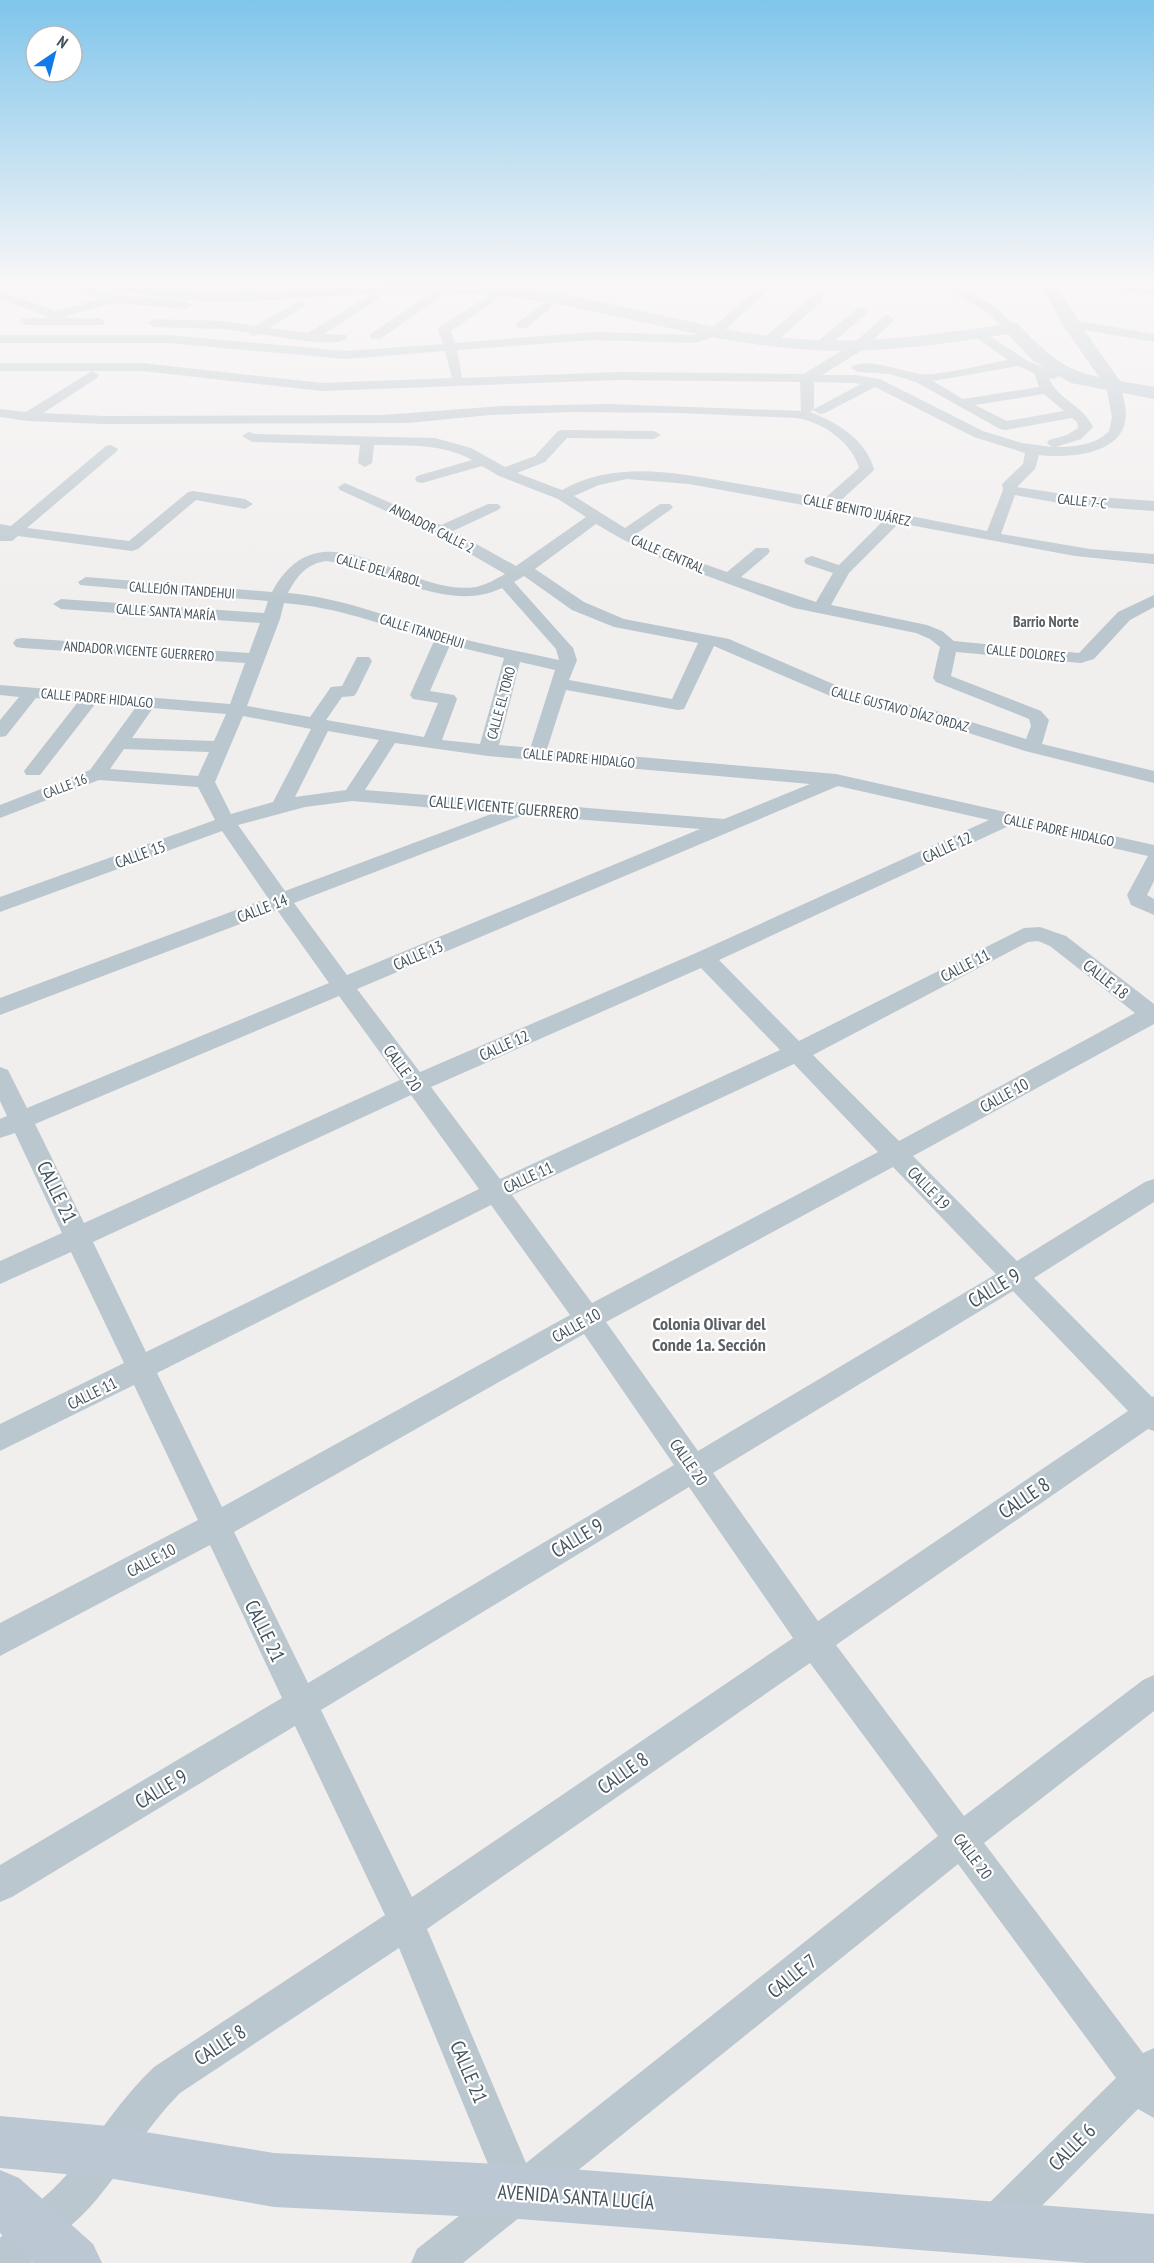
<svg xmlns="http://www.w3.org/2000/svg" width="1154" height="2263" font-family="'PT Sans Narrow',sans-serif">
  <rect width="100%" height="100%" fill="#f1eeee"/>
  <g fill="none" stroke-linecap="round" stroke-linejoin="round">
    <g fill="#bbc7ce" fill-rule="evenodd">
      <path d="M65 285H84L115 295 186 301 192 305 186 309 114 303 60 318H99L105 322 103 325H26L20 321 22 318H52L0 299V291L55 311 101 299Z"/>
      <path d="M183 285H199L173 299H165L163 296Z"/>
      <path d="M250 285H265L242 300H234V294Z"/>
      <path d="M302 285H316L300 297H292V291Z"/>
      <path d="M762 285H775L719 335 695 343 594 340 457 350 462 378 618 372 804 374 854 343 884 316 888 315 894 319 892 322 864 349 822 375H855L880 379 983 431 1022 443 1052 447 1047 443 1049 440 1067 435 1078 428 1077 422 1072 418 1005 430 1000 429 916 382 890 374 858 372 851 368C864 356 904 372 920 374 935 377 990 363 1008 360L974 336 972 333 974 330 978 329 1028 361 1061 375 1054 379 1049 378C1057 399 1084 406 1093 427L1081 439 1056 447C1074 447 1096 445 1109 431L1112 417 1106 385 1108 382H1118C1122 389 1123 397 1125 405 1134 453 1074 459 1039 455L1035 469 1017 487 1070 495 1154 501V511L1070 505 1015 495 1001 534 1090 549 1154 554V564L1075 556 899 523 849 573 831 605 927 625 942 631 954 641 1079 653 1118 612 1154 595V607L1130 620 1094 659 1081 663 956 652 951 676 1041 711 1049 720 1042 744 1154 771V783L1025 751 925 719 835 698 714 646 684 709 678 710 566 690 547 749 836 774 1154 845V881L1147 895 1154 899V915L1131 905 1127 895 1148 856 1011 825 719 960 799 1041 1024 928 1040 927 1066 936 1154 1004V1024L913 1156 1017 1261 1145 1182 1154 1179V1202L1034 1278 1152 1397 1154 1396V1431L1148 1429 836 1645 964 1816 1143 1680 1154 1675V1711L984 1843 1143 2053 1154 2048V2118L1138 2109 1008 2240 994 2246 980 2240 974 2226 980 2212 1116 2078 958 1864 463 2263H411L417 2249 497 2186 399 1948 180 2093C148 2125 126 2164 97 2199 77 2223 52 2240 31 2263H0V2238C22 2214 49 2196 70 2171 98 2136 121 2098 154 2067L385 1915 295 1726 12 1897 0 1902V1865L282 1698 210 1545 0 1656V1623L198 1520 134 1385 0 1451V1424L124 1363 71 1252 0 1284V1261L62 1233 15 1133 0 1138V1119L7 1116 0 1101V1067L8 1070 27 1108 329 983 277 910 0 1015V998L268 898 222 831 0 912V897L215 820 198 787 99 780 0 818V805L90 770 136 707 96 703 40 775H26L24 771 78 702 36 698 6 736 0 737V720L19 697 0 695V685L230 704 245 663 22 648 16 647 13 643 16 639 22 638 249 653 260 623 61 609 53 604 61 599 264 613 268 601 80 585 78 582 86 577 272 592C322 499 406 598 476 587 486 585 496 579 505 574L436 534 340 490 338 487 345 483 441 525 488 504H498L501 507 498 510 453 531 516 566 586 517 558 499 499 476 482 466 422 483 417 482 415 479 417 476 472 460C442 443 408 446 374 445L372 463 365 467 358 463 360 445 252 442 242 436 249 432 255 434 435 438 471 448 505 467 535 456 558 431 563 430 654 431 661 435 654 439 567 438 545 462 517 473 562 490C615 461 672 472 728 482 760 487 792 493 824 499L859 468C853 443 820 420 795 418L681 413 573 412 490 415 408 423 104 424 28 421 0 417V409L26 412 92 371 99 375 97 378 43 413 104 416 383 415 502 406 609 404 801 411 800 382 618 380 322 391 142 371H0V363H142L322 383 452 378 445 351 346 359 168 343H0V335H168L346 351 443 344 438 330 440 327 493 293 499 297 497 300 451 331 455 343 594 332 694 335 711 329ZM1018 366 1034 373 1039 387 963 399 933 381ZM814 382 855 383 861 384 814 409ZM875 387 974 437 1025 453 1023 464 1002 484 1003 490 987 531 839 502 872 472 874 469C866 440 837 422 810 412L813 410 820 414 825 413ZM1044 394 1064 411 1007 421 975 405ZM627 479 689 484 884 520 839 565 812 556 806 558 804 561 806 564 833 573 816 602 741 577 768 554 770 551 768 548H756L727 572 676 554 636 534 670 510 673 507 670 504H660L625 528 574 496 599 485ZM596 524 620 538 664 560 794 608 916 633 930 639 940 647 933 678 936 682 1029 719 1031 726 1026 739 936 711 847 690 729 639 624 619 584 602 535 569ZM326 561C383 567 445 615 502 588L556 649 559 660C522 652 484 645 447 635 394 619 344 598 288 593 297 576 306 564 326 561ZM524 576 572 610 614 627 698 643 672 699 569 680 577 660 573 648 514 582ZM284 603C337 607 385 625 434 641L410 695 413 699 438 703 424 737 326 720 342 697 354 696 357 692 372 661 369 657H357L342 686 331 687 310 717 247 706 280 619ZM450 645 504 658 480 744 442 740 457 699 454 695 430 691ZM520 662 555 670 531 746 532 748 499 745ZM153 708 226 714 214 741 132 738ZM243 716 311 729 273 802 231 814 215 782ZM328 731 379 740 346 790 295 797ZM395 743 488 756 810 784 724 819 365 790ZM124 749 209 752 198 776 110 769ZM838 786 989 820 696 953 420 1072 357 989ZM352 801 494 813 285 891 238 825 305 807ZM524 815 700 829 347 975 294 903ZM1038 941 1050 946 1135 1013 899 1141 813 1055 1028 942ZM701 968 780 1050 500 1179 431 1087ZM339 996 400 1080 84 1223 35 1124ZM794 1064 878 1152 592 1303 512 1195ZM411 1095 479 1189 146 1352 93 1242ZM893 1167 996 1274 698 1451 606 1322ZM491 1205 570 1315 222 1507 157 1373ZM1013 1291 1128 1411 818 1621 713 1473ZM584 1334 674 1465 308 1683 234 1532ZM689 1487 793 1638 412 1897 321 1710ZM810 1663 938 1836 526 2163 427 1929Z"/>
      <path d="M940 285H955L994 306 1018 328 1016 331H1008L986 312Z"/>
      <path d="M1108 285 1154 287V295L1114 289Z"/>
      <path d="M435 291 439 292V298L380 339H372L370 336 372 333Z"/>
      <path d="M375 292 379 293V299L324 334 346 335 347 338C336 349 276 336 259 334L253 336 247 332 222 329 154 327 148 323 154 319 222 321 255 326 300 300 304 301V307L269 328 308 333Z"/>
      <path d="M818 294 822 295V301L774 344H764L763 341 764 338 814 295Z"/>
      <path d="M547 301 551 302V308L526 328H518L516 325 518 322Z"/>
      <path d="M862 307 868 311 866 314 828 347H818L817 344 818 341 858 308Z"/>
      <path d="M1071 320 1154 334V342L1067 327 1065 324 1067 321Z"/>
      <path d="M111 445 118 449 116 452 27 528 129 541 188 492 193 491 245 499 253 504 245 509 196 500 138 549 132 551 18 536 12 541H0V524L11 526 106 446Z"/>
    </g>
    <g fill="#bbc8d3" fill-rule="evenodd">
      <path d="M113 285C151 285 188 294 226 293 320 290 414 278 508 287 596 295 680 324 768 336 853 347 928 336 1012 323L1018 324C1042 349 1063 371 1099 377L1062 324 1042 285H1058L1080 324 1120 381 1154 387V399L1071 383 1033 361 1008 334C924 347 855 357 769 346 669 334 573 299 471 294 424 292 377 293 331 296 254 301 192 308 115 288Z"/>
      <path d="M0 2116 108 2126 274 2153 519 2165 1154 2214V2263H1086L519 2219 274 2207 108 2178 0 2168Z"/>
      <path d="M0 2170 19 2178 93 2244 102 2263H33L0 2233Z"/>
    </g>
  </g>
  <linearGradient id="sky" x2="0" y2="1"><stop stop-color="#80c5eb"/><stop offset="0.47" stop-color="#f9f7f7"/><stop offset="1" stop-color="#f9f7f7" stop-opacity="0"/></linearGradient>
  <rect width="1154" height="602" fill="url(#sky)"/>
  <g text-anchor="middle" stroke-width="4.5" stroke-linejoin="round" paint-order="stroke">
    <g font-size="14" fill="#45535d" stroke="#fff">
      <text transform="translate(1082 501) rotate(6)" y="5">CALLE 7-C</text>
      <text transform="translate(857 510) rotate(12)" y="5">CALLE BENITO JUÁREZ</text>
      <text transform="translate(432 528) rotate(27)" y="5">ANDADOR CALLE 2</text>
      <text transform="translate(668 554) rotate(23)" y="5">CALLE CENTRAL</text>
      <text transform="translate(379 570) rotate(16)" y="5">CALLE DEL ÁRBOL</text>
      <text transform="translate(182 590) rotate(4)" y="5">CALLEJÓN ITANDEHUI</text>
      <text transform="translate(166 612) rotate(4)" y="5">CALLE SANTA MARÍA</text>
      <text transform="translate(422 631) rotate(17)" y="5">CALLE ITANDEHUI</text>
      <text transform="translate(139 651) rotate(4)" y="5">ANDADOR VICENTE GUERRERO</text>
      <text transform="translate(1026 653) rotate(6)" y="5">CALLE DOLORES</text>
      <text transform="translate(97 698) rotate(5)" y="5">CALLE PADRE HIDALGO</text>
      <text transform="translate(501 703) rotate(-75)" y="5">CALLE EL TORO</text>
      <text transform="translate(900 709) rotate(15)" y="5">CALLE GUSTAVO DÍAZ ORDAZ</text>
      <text transform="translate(579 758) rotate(5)" y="5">CALLE PADRE HIDALGO</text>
      <text transform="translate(65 786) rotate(-21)" y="5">CALLE 16</text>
      <text transform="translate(1059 830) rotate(12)" y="5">CALLE PADRE HIDALGO</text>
    </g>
    <g font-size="15" font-weight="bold" fill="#5a5f64" stroke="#fff">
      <text x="1046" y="627">Barrio Norte</text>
    </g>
    <g font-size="16" fill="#45535d" stroke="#fff">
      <text transform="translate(504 807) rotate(5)" y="6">CALLE VICENTE GUERRERO</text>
      <text transform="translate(947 847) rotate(-25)" y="6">CALLE 12</text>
      <text transform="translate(140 854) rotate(-20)" y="6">CALLE 15</text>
      <text transform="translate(262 908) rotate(-21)" y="6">CALLE 14</text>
      <text transform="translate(418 955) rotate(-23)" y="6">CALLE 13</text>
      <text transform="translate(965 965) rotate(-27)" y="6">CALLE 11</text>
      <text transform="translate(1106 979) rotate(38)" y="6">CALLE 18</text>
      <text transform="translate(504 1045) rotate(-24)" y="6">CALLE 12</text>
      <text transform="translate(403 1068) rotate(54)" y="6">CALLE 20</text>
      <text transform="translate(1004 1095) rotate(-29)" y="6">CALLE 10</text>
      <text transform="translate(528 1177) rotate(-25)" y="6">CALLE 11</text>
      <text transform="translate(929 1188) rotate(46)" y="6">CALLE 19</text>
      <text transform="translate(576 1325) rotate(-29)" y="6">CALLE 10</text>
      <text transform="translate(92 1393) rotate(-26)" y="6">CALLE 11</text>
      <text transform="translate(689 1462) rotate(55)" y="6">CALLE 20</text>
      <text transform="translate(151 1560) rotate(-28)" y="6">CALLE 10</text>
      <text transform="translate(973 1856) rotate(53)" y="6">CALLE 20</text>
    </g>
    <g font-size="18" font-weight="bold" fill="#5a5f64" stroke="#fff">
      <text x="709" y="1330">Colonia Olivar del<tspan x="709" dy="21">Conde 1a. Sección</tspan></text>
    </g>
    <g font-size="20" fill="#45535d" stroke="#fff">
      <text transform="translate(57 1192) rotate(64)" y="7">CALLE 21</text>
      <text transform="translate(994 1288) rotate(-31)" y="7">CALLE 9</text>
      <text transform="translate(1024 1498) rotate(-34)" y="7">CALLE 8</text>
      <text transform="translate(577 1538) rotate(-31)" y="7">CALLE 9</text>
      <text transform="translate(265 1631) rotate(64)" y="7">CALLE 21</text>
      <text transform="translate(623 1773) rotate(-35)" y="7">CALLE 8</text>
      <text transform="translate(161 1789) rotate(-31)" y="7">CALLE 9</text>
      <text transform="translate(792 1976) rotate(-39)" y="7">CALLE 7</text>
      <text transform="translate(220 2045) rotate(-33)" y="7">CALLE 8</text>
      <text transform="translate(469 2072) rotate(67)" y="7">CALLE 21</text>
      <text transform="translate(1072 2147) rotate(-45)" y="7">CALLE 6</text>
      <text transform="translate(576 2197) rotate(4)" y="7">AVENIDA SANTA LUCÍA</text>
    </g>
  </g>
  <g transform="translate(54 54) rotate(35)"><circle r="28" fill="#ffffff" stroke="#b5babe" stroke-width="1.5"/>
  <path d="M0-4.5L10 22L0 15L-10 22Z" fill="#107ae9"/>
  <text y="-9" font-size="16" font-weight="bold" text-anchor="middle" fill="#45535d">N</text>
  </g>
</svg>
